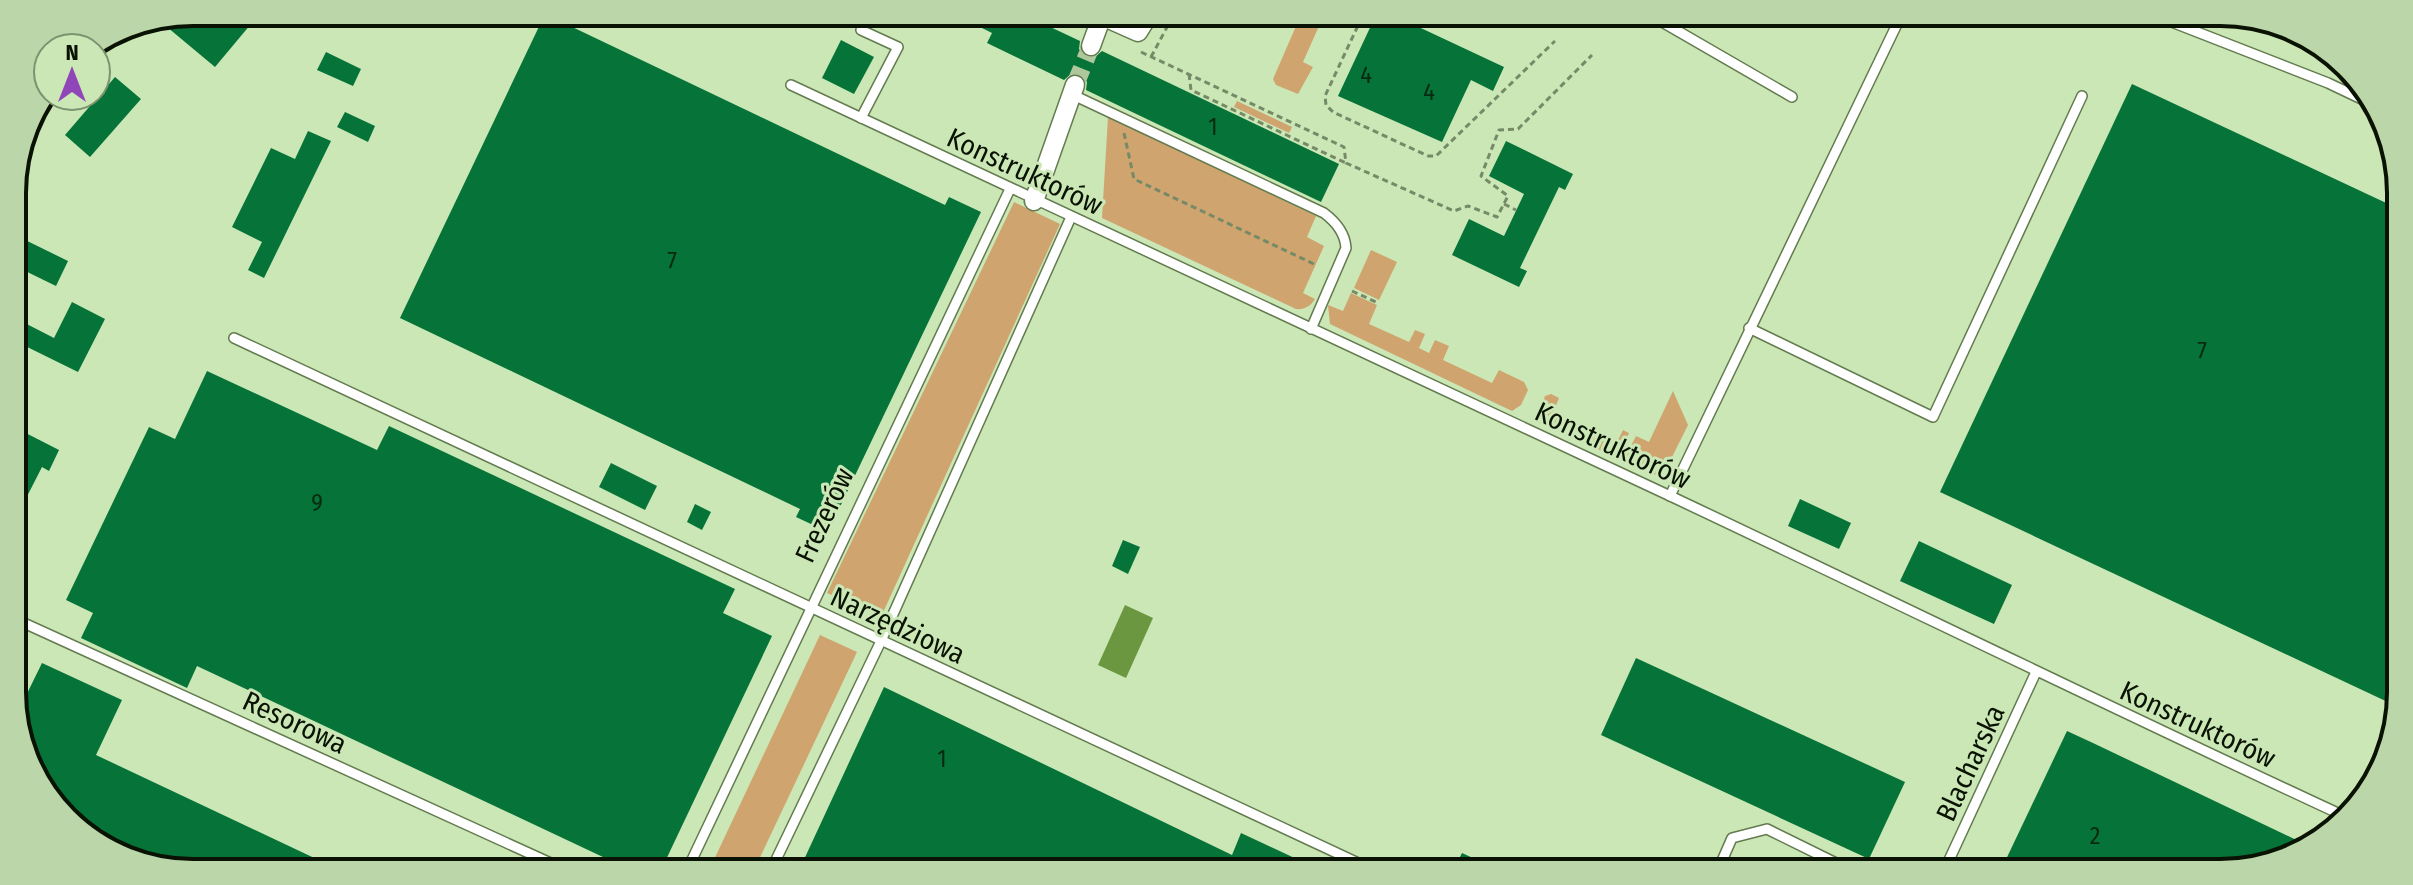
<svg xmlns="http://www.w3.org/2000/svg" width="2413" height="885" font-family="'Fira Sans Condensed',sans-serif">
  <rect width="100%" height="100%" fill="#cbe7b6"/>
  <g fill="#cfa46f">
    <path d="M1300 17H1323L1303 62 1313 67 1298 94 1276 85 1273 79Z"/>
    <path d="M1237 101 1292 127 1289 133 1234 107Z"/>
    <path d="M1108 117 1316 216 1307 237 1324 246 1303 293 1315 299C1311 306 1304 310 1296 309L1102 218Z"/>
    <path d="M1014 202 1060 224 881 617 827 593Z"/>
    <path d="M1371 250 1397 262 1379 300 1354 288Z"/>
    <path d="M1351 293 1377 305 1369 324 1409 342 1415 330 1425 334 1419 348 1429 353 1435 340 1449 346 1443 360 1492 383 1499 370 1524 382 1528 390 1521 405 1512 411 1330 324 1328 305 1343 311Z"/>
    <path d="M1673 391 1688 425 1667 467 1654 475 1539 422 1537 418 1545 396 1551 394 1559 398 1553 413 1617 442 1623 430 1629 433 1623 445 1631 446 1636 436 1649 442Z"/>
    <path d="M820 635 857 652 756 866H711Z"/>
  </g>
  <path fill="#6b9740" d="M1125 605 1153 618 1126 678 1098 665Z"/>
  <g fill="#067338">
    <path d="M193 12H261L215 67 167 27 177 15Z"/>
    <path d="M545 14 945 205 949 197 981 212 828 532 796 517 800 509 400 318Z"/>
    <path d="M956 15 1027 16 1080 41 1079 49 1086 57 1094 58 1102 51 1339 164 1321 202 1086 90 1087 82 1080 74 1072 73 1064 80 987 43 992 33Z"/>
    <path d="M1375 17 1410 18 1408 22 1504 67 1493 91 1471 80 1442 142 1338 96Z"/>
    <path d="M841 40 874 57 854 94 822 78Z"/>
    <path d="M326 52 361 69 353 86 317 70Z"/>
    <path d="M115 77 141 99 90 157 65 135Z"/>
    <path d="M2132 84 2399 209 2392 704 1940 492Z"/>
    <path d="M345 112 375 126 368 142 337 127Z"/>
    <path d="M308 131 331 141 264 278 248 270 262 242 232 227 271 148 295 159Z"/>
    <path d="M1506 141 1573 174 1565 190 1559 187 1520 268 1527 271 1519 287 1452 255 1469 219 1504 236 1524 194 1489 176Z"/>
    <path d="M13 234 68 261 56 286 13 265Z"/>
    <path d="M72 302 105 319 78 372 13 340V317L54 338Z"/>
    <path d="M207 371 377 450 389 426 735 589 723 613 772 636 663 866H622L197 666 187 688 81 638 93 613 66 600 149 427 175 439Z"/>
    <path d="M14 427 59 450 49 471 42 467 14 522V472L22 455 14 451Z"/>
    <path d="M611 463 657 486 645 510 599 487Z"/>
    <path d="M1800 499 1851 523 1839 549 1788 526Z"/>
    <path d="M695 504 711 512 702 530 687 522Z"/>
    <path d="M1123 540 1140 547 1128 574 1112 566Z"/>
    <path d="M1919 541 2012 585 1994 624 1900 581Z"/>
    <path d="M1636 658 1905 782 1869 859 1601 735Z"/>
    <path d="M42 663 122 700 96 755 327 864H135L57 811 15 727V718Z"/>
    <path d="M884 687 1232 855 1241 833 1318 869 801 866Z"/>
    <path d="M2067 731 2093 743 2307 845 2232 873 2000 872Z"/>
    <path d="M1462 853 1497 869H1454Z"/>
  </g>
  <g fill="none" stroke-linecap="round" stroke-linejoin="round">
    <path stroke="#aec79b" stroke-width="18" stroke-dasharray="18 9" stroke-linecap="butt" d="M1075 85 1091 46"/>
    <defs>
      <g id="lane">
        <path d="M1657 19 1792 97"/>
        <path d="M2169 21 2328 83 2370 103"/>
        <path d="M791 85C1082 224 1375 357 1666 494 1893 601 2117 711 2344 816"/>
        <path d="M1071 94 1324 213C1336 222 1345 233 1346 248L1311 329"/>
        <path d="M861 118 898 47 861 30 868 15"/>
        <path d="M1749 328 1933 417 2082 96"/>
        <path d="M234 338 1371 869"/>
        <path d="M1670 496 1899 20"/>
        <path d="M15 619 555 865"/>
        <path d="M689 866 1010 189"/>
        <path d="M773 866 881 641 1071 217"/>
        <path d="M1718 870 1732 838 1767 829 1840 865 1837 871"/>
        <path d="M1944 871 2036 672"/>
      </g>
      <g id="street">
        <path d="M1102 16 1138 32 1148 16"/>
        <path d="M1091 46 1102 16"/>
        <path d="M1034 201 1075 85"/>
      </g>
    </defs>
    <use href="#lane" stroke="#637b4f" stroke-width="12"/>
    <use href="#street" stroke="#637b4f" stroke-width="21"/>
    <g stroke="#768a68" stroke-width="3" stroke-dasharray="6 4" stroke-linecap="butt">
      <path d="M1362 17 1325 96 1326 105 1333 112 1428 156H1436L1555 41"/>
      <path d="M1141 52 1344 147 1346 163 1454 211 1468 206 1497 217 1508 196 1481 176 1499 130 1518 129 1592 55"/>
      <path d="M1151 57 1173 16"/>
      <path d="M1189 74 1191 90 1346 163"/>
      <path d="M1124 133 1134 179 1316 265"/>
      <path d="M1504 204 1516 210"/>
      <path d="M1352 291 1378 303"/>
    </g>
    <use href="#lane" stroke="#fff" stroke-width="9"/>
    <use href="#street" stroke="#fff" stroke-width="18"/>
  </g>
  <g text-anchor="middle" stroke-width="6" stroke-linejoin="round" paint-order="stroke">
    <g font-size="24" fill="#082a10">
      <text x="1366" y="83">4</text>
      <text x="1429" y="100">4</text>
      <text x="1213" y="135">1</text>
      <text x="672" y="269">7</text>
      <text x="2202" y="359">7</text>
      <text x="317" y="511">9</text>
      <text x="942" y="767">1</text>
      <text x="2095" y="844">2</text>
    </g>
    <g font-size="28" fill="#091203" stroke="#cbe7b6">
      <text transform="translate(1025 171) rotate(25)" y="10">Konstruktorów</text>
      <text transform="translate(1613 445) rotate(25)" y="10">Konstruktorów</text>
      <text transform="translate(824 515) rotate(-65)" y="10">Frezerów</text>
      <text transform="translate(898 625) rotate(25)" y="10">Narzędziowa</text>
      <text transform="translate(295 722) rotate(25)" y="10">Resorowa</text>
      <text transform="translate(2198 724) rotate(25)" y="10">Konstruktorów</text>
      <text transform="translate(1970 763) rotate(-65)" y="10">Blacharska</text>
    </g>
  </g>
  <path d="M0 0H2413V885H0ZM193 26H2220A167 167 0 0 1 2387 193V692A167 167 0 0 1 2220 859H193A167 167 0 0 1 26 692V193A167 167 0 0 1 193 26Z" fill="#bbd6a8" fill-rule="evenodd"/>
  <path fill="none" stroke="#091203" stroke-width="4" d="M193 26H2220A167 167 0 0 1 2387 193V692A167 167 0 0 1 2220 859H193A167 167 0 0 1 26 692V193A167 167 0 0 1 193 26Z"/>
  <g transform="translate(72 72)"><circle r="38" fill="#cbe7b6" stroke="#7d926e" stroke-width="2"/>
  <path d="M0-6L14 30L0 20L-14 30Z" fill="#9046b9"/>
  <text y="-12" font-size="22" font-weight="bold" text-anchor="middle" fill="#091203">N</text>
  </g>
</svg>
